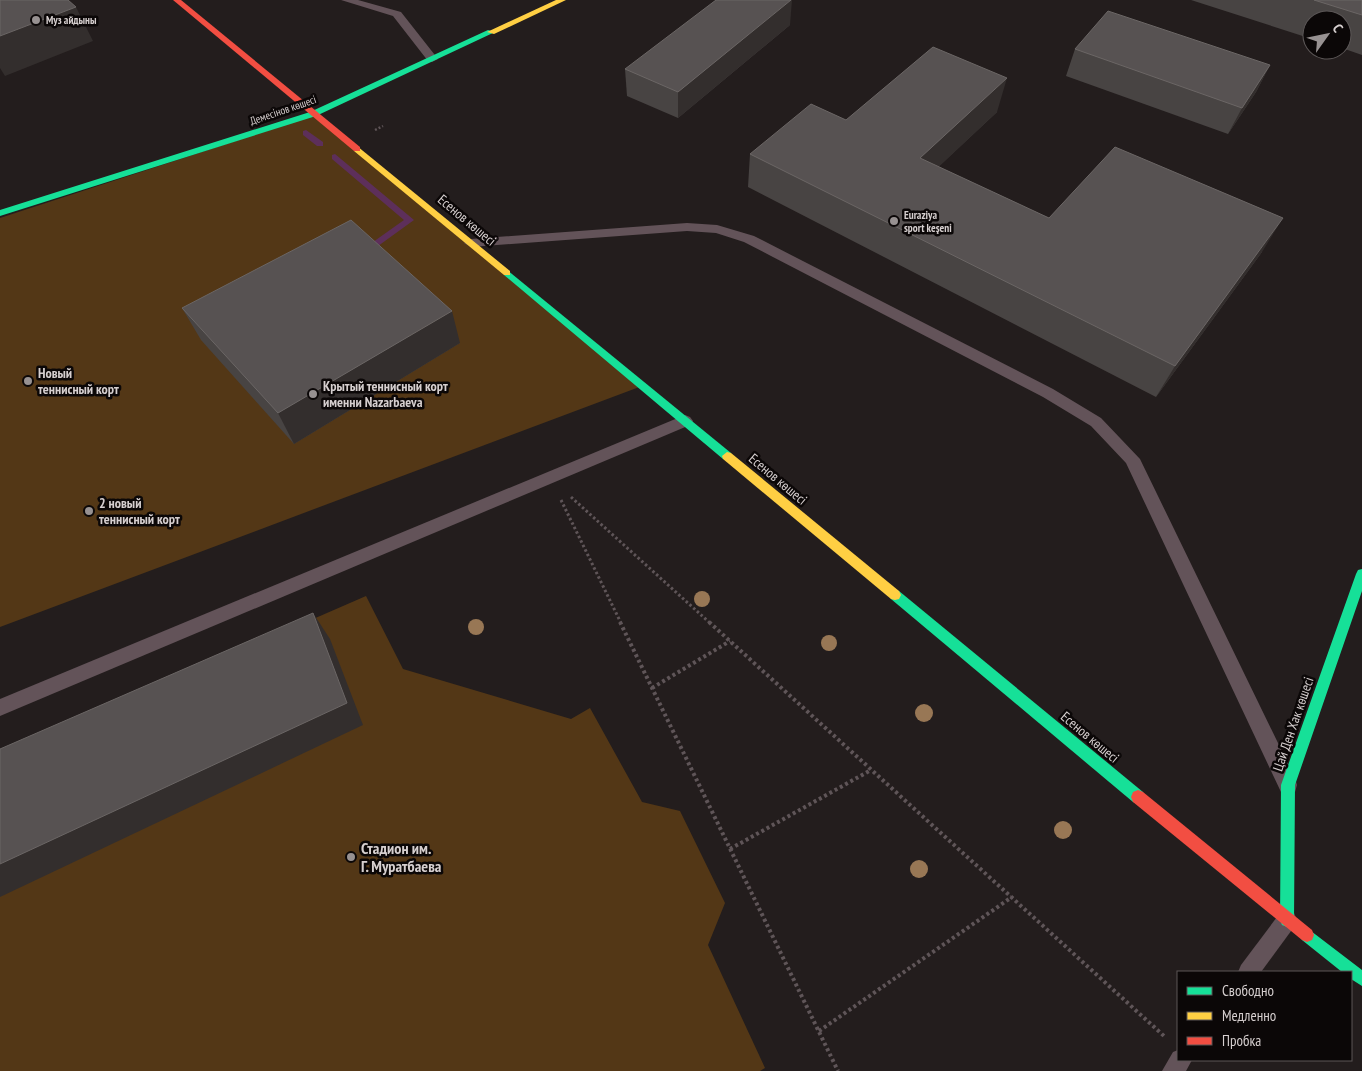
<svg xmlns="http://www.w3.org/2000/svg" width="1362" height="1071" font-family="'PT Sans Narrow',sans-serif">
  <rect width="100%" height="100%" fill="#231d1d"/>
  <g fill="#533716">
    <path d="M315 115 642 386 0 627V218Z"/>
    <path d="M366 596 403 669 571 719 590 708 642 802 680 811 725 903 708 945 765 1068 760 1071H0V755Z"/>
  </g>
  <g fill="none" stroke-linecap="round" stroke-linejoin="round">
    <g fill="#5d2f5a" fill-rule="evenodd">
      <path d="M306 130 323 142V146H317L303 135V131Z"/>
      <path d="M335 154 414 220 367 254H361L359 252 404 220 332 159V155Z"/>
    </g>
    <path stroke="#5f5558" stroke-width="2.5" stroke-dasharray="2 2" stroke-linecap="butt" d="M375 130 383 126"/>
    <g stroke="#5f5558" stroke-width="3" stroke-dasharray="2.5 2.5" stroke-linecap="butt">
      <path d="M571 497 710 623"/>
      <path d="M561 500 621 623"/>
    </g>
    <g stroke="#5f5558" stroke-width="4" stroke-dasharray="3 3" stroke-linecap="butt">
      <path d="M620 622 838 1071"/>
      <path d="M709 622 1164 1036"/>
      <path d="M652 688 730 641"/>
      <path d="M730 849 871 770"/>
      <path d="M819 1031 1012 897"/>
    </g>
    <g fill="#635359" fill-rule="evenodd">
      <path d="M341 0H358L401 12 438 59 432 62 428 61 393 16Z"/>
      <path d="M687 223 717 225 754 236 1053 389 1101 418 1140 459 1295 778 1297 785 1295 792 1288 794 1281 792 1126 463 1091 426 1043 397 744 242 716 233 687 231 471 247 464 243 471 239Z"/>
      <path d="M685 415 690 417 693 421 690 425 0 716V699Z"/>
      <path d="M1287 910 1294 913 1297 920 1294 927 1261 972H1238L1241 965 1280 913Z"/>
      <path d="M1178 1050V1060H1192L1186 1071H1162L1173 1052Z"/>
    </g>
    <g fill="#16e098" fill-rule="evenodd">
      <path d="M488 30 495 32 316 116 0 216V210L310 112Z"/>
      <path d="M507 270 731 453 732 456 731 459H723L504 275V271Z"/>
      <path d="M1362 569V591L1295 785 1294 920 1292 925 1287 927 1282 925 1280 920 1281 785 1356 574 1358 570Z"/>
      <path d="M895 590 899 591 1143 792 1145 797 1143 802 1138 804 1133 802 891 599 889 595 891 591Z"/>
      <path d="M1307 928 1362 970V986L1351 979V972H1342L1302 940 1300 935 1302 930Z"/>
    </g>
    <g fill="#ffcf43" fill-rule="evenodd">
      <path d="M556 0H566L494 34 487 32Z"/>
      <path d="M357 146 510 271V275H504L354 151V147Z"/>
      <path d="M727 452 731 453 899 591 901 595 899 599 895 600 891 599 723 459 722 456Z"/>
    </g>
    <g fill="#f24e42" fill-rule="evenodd">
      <path d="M173 0H181L360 147V151H354Z"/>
      <path d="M1138 790 1143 792 1312 930 1314 935 1312 940 1307 942 1302 940 1133 802 1131 797 1133 792Z"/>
    </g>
  </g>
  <g fill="#987755">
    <circle cx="702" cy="599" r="8"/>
    <circle cx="476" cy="627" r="8"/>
    <circle cx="829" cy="643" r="8"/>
    <circle cx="924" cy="713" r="9"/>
    <circle cx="1063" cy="830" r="9"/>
    <circle cx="919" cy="869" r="9"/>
  </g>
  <g fill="#484443">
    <path d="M1191 0H1362V55L1342 48V20H1312V39Z"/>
    <path d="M790 25 678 118 627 96 625 69Z"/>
    <path d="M1075 49 1270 65 1256 92 1228 134 1066 76Z"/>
    <path d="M997 112 938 167 1049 218 1262 252 1156 397 748 187 750 154 846 120Z"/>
    <path d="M182 308 460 343 294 444 201 340Z"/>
  </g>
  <g fill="#332e2d">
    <path d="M791 0H792L790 25 678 118V92Z"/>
    <path d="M76 7 93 41 5 76 0 68V36Z"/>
    <path d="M1270 65 1256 92 1228 134 1242 108Z"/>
    <path d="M1007 78 997 112 912 192 920 158Z"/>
    <path d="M1283 218 1262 252 1156 397 1175 366Z"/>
    <path d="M452 311 460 343 294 444 278 413Z"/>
    <path d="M313 613 330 639 363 725 0 897V864Z"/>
  </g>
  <g fill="#575252" stroke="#6b6665">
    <path d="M0 0H68L76 7 0 36Z"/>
    <path d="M716 0H791L678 92 625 69Z"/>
    <path d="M1314 0H1362V15Z"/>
    <path d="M1108 11 1270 65 1242 108 1075 49Z"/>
    <path d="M933 47 1007 78 920 158 1049 218 1115 147 1283 218 1175 366 750 154 811 104 846 120Z"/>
    <path d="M351 220 452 311 278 413 182 308Z"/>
    <path d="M313 613 347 703 0 864V749Z"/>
  </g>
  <g fill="#979191" stroke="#0b0707" stroke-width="2">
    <circle cx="36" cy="20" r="5"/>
    <circle cx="894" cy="221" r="5"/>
    <circle cx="28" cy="381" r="5"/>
    <circle cx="313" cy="394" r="5"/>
    <circle cx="89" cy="511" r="5"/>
    <circle cx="351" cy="857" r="5"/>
  </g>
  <g text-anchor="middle" stroke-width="5" stroke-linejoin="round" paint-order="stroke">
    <g font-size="11" font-weight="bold" fill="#d6cfcf" stroke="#0b0707" text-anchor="start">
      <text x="46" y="24">Муз айдыны</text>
      <text x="904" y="219">Euraziya<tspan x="904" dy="13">sport keşeni</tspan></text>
    </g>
    <g font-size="11" fill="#d6cfcf" stroke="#0b0707">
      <text transform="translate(283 110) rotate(-19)" y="4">Демесінов көшесі</text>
    </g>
    <g font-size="14" fill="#d6cfcf" stroke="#0b0707">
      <text transform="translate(467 220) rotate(40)" y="5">Есенов көшесі</text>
      <text transform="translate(778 479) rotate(40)" y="5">Есенов көшесі</text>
      <text transform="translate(1293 724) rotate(-71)" y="5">Цай Ден Хак көшесі</text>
      <text transform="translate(1090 737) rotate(40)" y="5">Есенов көшесі</text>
    </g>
    <g font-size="14" font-weight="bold" fill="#d6cfcf" stroke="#0b0707" text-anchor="start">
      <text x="38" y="378">Новый<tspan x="38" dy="16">теннисный корт</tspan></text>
      <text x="323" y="391">Крытый теннисный корт<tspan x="323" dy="16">именни Nazarbaeva</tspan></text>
      <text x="99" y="508">2 новый<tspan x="99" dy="16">теннисный корт</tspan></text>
    </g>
    <g font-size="16" font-weight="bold" fill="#d6cfcf" stroke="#0b0707" text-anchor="start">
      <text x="361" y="854">Стадион им.<tspan x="361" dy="18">Г. Муратбаева</tspan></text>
    </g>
  </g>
  <rect x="1177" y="971" width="175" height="90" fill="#0b0707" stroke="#5c5757"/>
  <rect x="1187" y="987" width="25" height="8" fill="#16e098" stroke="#5c5757"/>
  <text x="1222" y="996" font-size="15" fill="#d6cfcf">Свободно</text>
  <rect x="1187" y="1012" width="25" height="8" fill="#ffcf43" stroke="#5c5757"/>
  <text x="1222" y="1021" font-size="15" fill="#d6cfcf">Медленно</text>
  <rect x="1187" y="1037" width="25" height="8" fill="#f24e42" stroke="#5c5757"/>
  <text x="1222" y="1046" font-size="15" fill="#d6cfcf">Пробка</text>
  <g transform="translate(1327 35) rotate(57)"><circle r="24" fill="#0b0707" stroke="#5c5757"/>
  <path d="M0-4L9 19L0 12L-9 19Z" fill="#979191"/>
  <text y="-8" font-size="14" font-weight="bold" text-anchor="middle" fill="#d6cfcf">С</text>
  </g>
</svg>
